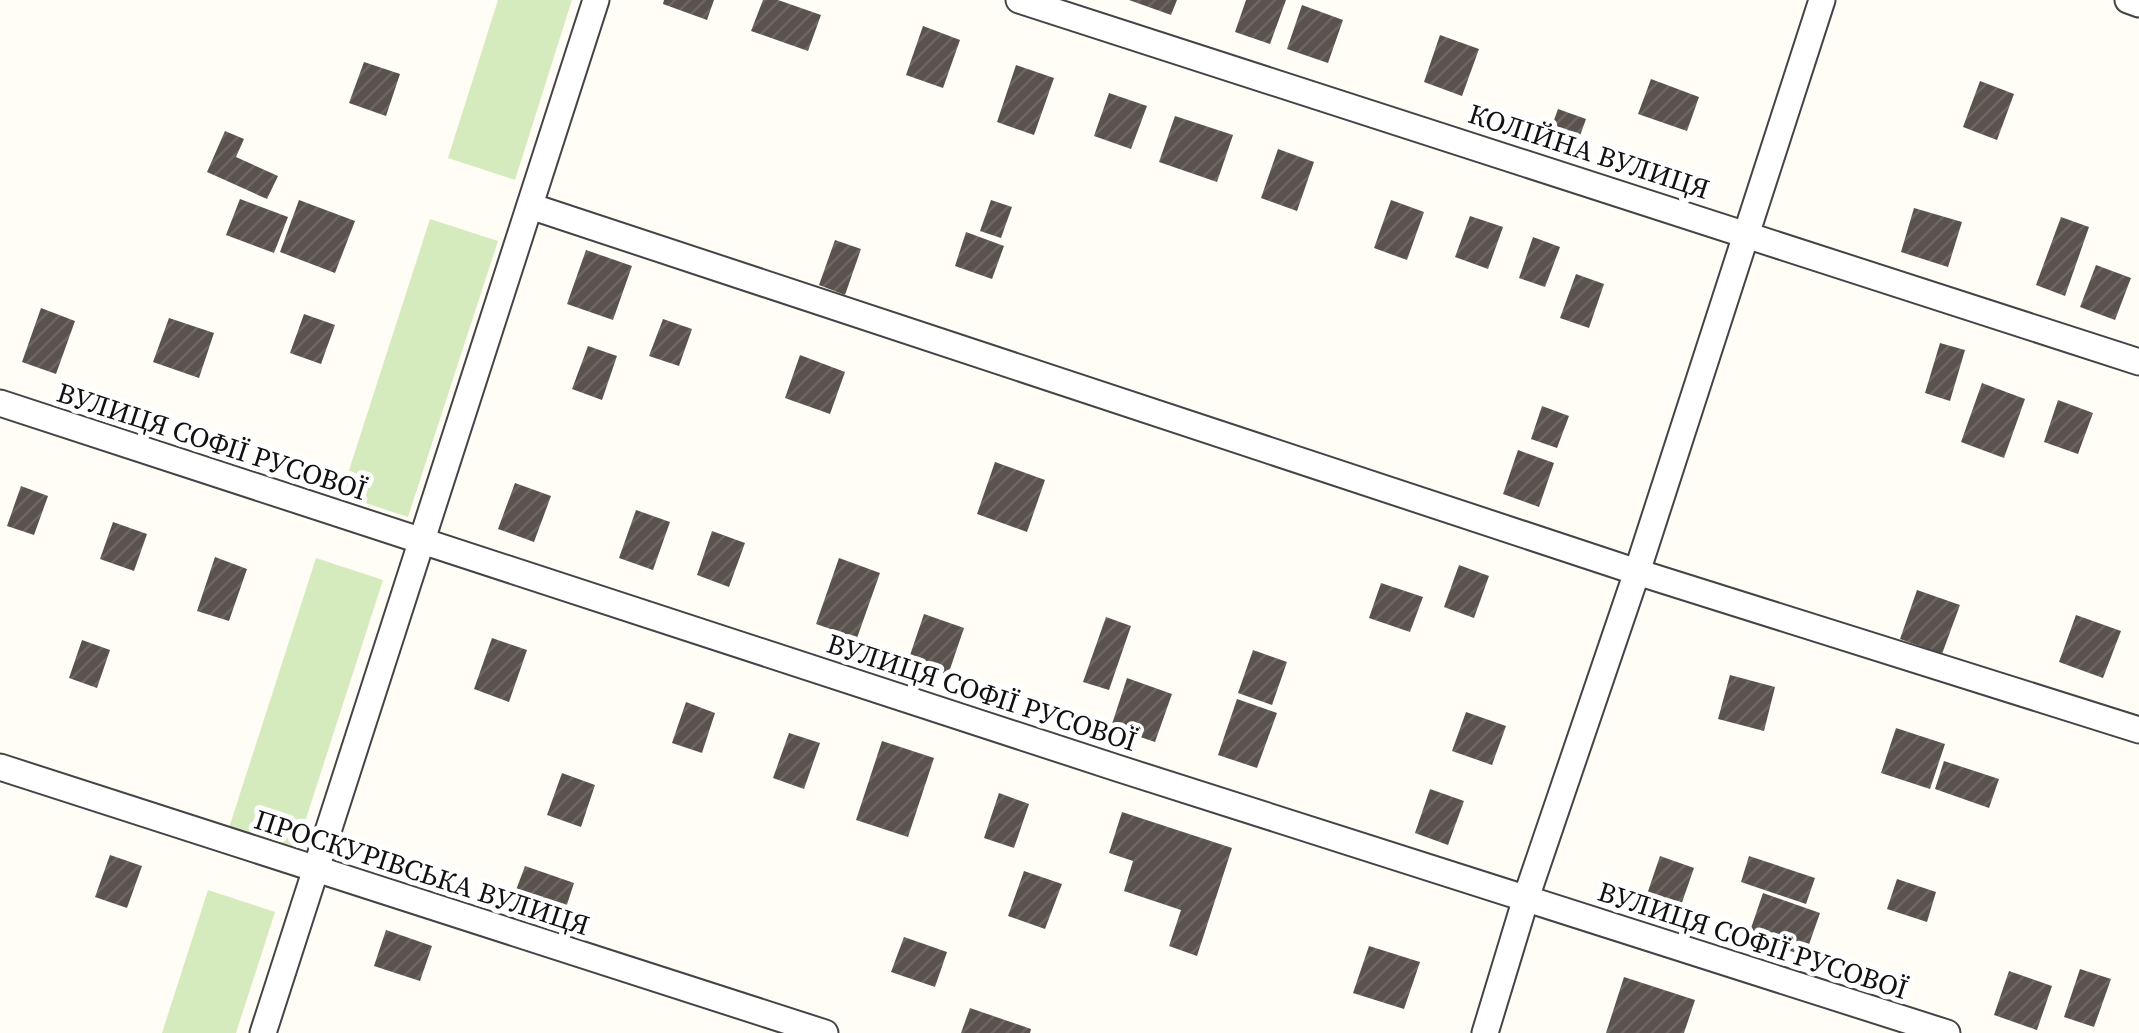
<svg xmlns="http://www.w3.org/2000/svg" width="2139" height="1033" font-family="'Source Serif 4',serif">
  <defs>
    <pattern id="building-hatch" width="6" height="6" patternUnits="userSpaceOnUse" patternTransform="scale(2.5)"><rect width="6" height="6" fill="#5a524d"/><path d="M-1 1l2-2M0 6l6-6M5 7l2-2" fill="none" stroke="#6d6662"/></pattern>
  </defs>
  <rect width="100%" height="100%" fill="#fffdf5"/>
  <g fill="#d5ebbd">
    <path d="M498 0H572L515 180 448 158Z"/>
    <path d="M430 219 498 241 408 517 341 495Z"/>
    <path d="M316 558 383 580 294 856 227 834Z"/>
    <path d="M208 890 275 912 236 1033H162Z"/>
  </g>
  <g fill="url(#building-hatch)">
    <path d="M664 0H714L707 20 663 4Z"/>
    <path d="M763 0H778L821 15 808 51 751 31Z"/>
    <path d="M1129 0H1177L1171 15Z"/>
    <path d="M1246 0H1286L1270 44 1235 32Z"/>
    <path d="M1302 5 1343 20 1328 63 1287 49Z"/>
    <path d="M923 26 960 40 943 88 906 75Z"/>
    <path d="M1440 35 1479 49 1462 96 1424 82Z"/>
    <path d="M364 62 400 74 386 116 349 103Z"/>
    <path d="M1016 65 1054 78 1034 135 997 122Z"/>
    <path d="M1651 79 1699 97 1687 131 1638 114Z"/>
    <path d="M1980 81 2014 94 1997 140 1963 127Z"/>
    <path d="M1109 93 1147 106 1131 149 1094 136Z"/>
    <path d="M1558 109 1586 119 1572 158 1544 148Z"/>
    <path d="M1175 116 1233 135 1217 182 1159 162Z"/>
    <path d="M225 131 244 139 236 157 278 176 267 199 207 172Z"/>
    <path d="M1278 149 1314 162 1297 211 1261 198Z"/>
    <path d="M240 199 288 217 274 253 226 235Z"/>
    <path d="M299 200 355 221 335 273 280 252Z"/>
    <path d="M991 200 1012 207 1001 238 980 231Z"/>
    <path d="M1391 200 1424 212 1407 260 1374 248Z"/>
    <path d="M1914 208 1962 222 1948 267 1901 252Z"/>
    <path d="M1470 216 1503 227 1488 269 1455 257Z"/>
    <path d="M2061 217 2089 227 2065 296 2036 285Z"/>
    <path d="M966 232 1004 246 992 279 955 266Z"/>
    <path d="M1533 237 1560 247 1545 287 1519 278Z"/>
    <path d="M835 240 861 249 845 295 819 285Z"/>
    <path d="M586 250 632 266 613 320 567 304Z"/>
    <path d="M2096 265 2131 278 2115 320 2080 307Z"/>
    <path d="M1576 274 1604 284 1589 328 1560 318Z"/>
    <path d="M41 308 75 321 56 374 22 362Z"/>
    <path d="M304 314 335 325 321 364 290 353Z"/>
    <path d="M169 318 214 333 199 378 153 362Z"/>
    <path d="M663 319 692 329 679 366 649 356Z"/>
    <path d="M1940 343 1965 350 1950 401 1925 393Z"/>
    <path d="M588 346 617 356 602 400 572 389Z"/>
    <path d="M800 355 845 372 830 414 785 398Z"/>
    <path d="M1982 383 2025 399 2004 458 1961 442Z"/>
    <path d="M2058 400 2093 413 2078 454 2044 442Z"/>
    <path d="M1542 406 1569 416 1557 448 1531 439Z"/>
    <path d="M1518 450 1554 463 1539 507 1503 494Z"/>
    <path d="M995 462 1045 480 1027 532 977 514Z"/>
    <path d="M515 483 551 496 534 542 498 529Z"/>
    <path d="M21 486 48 496 34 535 7 526Z"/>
    <path d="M636 510 670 522 653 570 619 558Z"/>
    <path d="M113 522 147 534 134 571 100 559Z"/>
    <path d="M712 531 745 543 729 587 697 575Z"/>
    <path d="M215 557 247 569 229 621 197 611Z"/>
    <path d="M839 558 880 573 857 638 816 624Z"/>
    <path d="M1459 565 1489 576 1474 618 1444 607Z"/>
    <path d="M1381 583 1423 597 1410 632 1369 618Z"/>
    <path d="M1917 590 1960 605 1942 654 1900 639Z"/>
    <path d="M924 614 964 628 948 675 908 661Z"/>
    <path d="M2076 615 2121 631 2103 678 2059 662Z"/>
    <path d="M1106 617 1131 626 1109 690 1083 682Z"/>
    <path d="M492 638 527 650 509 702 474 689Z"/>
    <path d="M82 640 110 650 97 688 69 678Z"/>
    <path d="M1253 650 1287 662 1272 705 1238 693Z"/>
    <path d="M1730 675 1775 687 1764 731 1718 719Z"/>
    <path d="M1127 678 1172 694 1155 742 1111 727Z"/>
    <path d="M1237 699 1277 713 1257 768 1218 755Z"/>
    <path d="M686 702 715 713 702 753 672 743Z"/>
    <path d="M1466 712 1506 726 1492 765 1452 751Z"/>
    <path d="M1896 728 1945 744 1930 789 1881 773Z"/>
    <path d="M789 733 820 743 804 789 773 778Z"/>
    <path d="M882 741 934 758 908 837 856 820Z"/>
    <path d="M1944 761 1999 779 1989 808 1935 789Z"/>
    <path d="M562 773 595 785 581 827 547 815Z"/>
    <path d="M1430 789 1464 801 1448 845 1415 833Z"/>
    <path d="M999 793 1029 804 1014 848 984 838Z"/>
    <path d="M1122 812 1232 848 1197 956 1169 946 1181 910 1124 891 1133 861 1109 853Z"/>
    <path d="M110 855 142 866 127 908 95 897Z"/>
    <path d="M1660 856 1694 868 1678 914 1644 903Z"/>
    <path d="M1749 856 1815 878 1806 904 1741 882Z"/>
    <path d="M525 866 574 883 561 923 510 906Z"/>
    <path d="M1024 871 1062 884 1045 929 1008 916Z"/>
    <path d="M1897 879 1936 892 1927 922 1887 909Z"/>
    <path d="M1763 893 1820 913 1805 956 1748 937Z"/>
    <path d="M386 930 432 946 420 981 374 966Z"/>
    <path d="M904 937 947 952 935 987 891 972Z"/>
    <path d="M1369 946 1420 962 1404 1009 1353 993Z"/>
    <path d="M2080 969 2111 979 2094 1027 2064 1017Z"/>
    <path d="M2009 971 2052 986 2037 1030 1994 1015Z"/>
    <path d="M1624 977 1695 1000 1684 1033H1606Z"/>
    <path d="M970 1008 1031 1029 1030 1033H961Z"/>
  </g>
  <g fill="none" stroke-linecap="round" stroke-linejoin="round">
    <defs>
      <g id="minor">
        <path d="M1019 0 2139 362"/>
        <path d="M2128 0 2139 4"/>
        <path d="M530 206 1637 572 2139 730"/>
        <path d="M0 403 1117 768 1947 1033"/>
        <path d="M0 767 825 1033"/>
        <path d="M263 1033 596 0"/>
        <path d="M1485 1033 1526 898 1637 572 1822 0"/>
      </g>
    </defs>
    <use href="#minor" stroke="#444" stroke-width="29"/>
    <use href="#minor" stroke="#fff" stroke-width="25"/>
  </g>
  <g text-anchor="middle" stroke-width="10" stroke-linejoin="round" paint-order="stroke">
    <g font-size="28" fill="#111" stroke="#fff">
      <text transform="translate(1589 151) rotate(18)" y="10">КОЛІЙНА ВУЛИЦЯ</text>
      <text transform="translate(212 441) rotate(18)" y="10">ВУЛИЦЯ СОФІЇ РУСОВОЇ</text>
      <text transform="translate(982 692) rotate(18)" y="10">ВУЛИЦЯ СОФІЇ РУСОВОЇ</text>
      <text transform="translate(422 872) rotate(18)" y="10">ПРОСКУРІВСЬКА ВУЛИЦЯ</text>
      <text transform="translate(1753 940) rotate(18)" y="10">ВУЛИЦЯ СОФІЇ РУСОВОЇ</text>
    </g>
  </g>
</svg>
